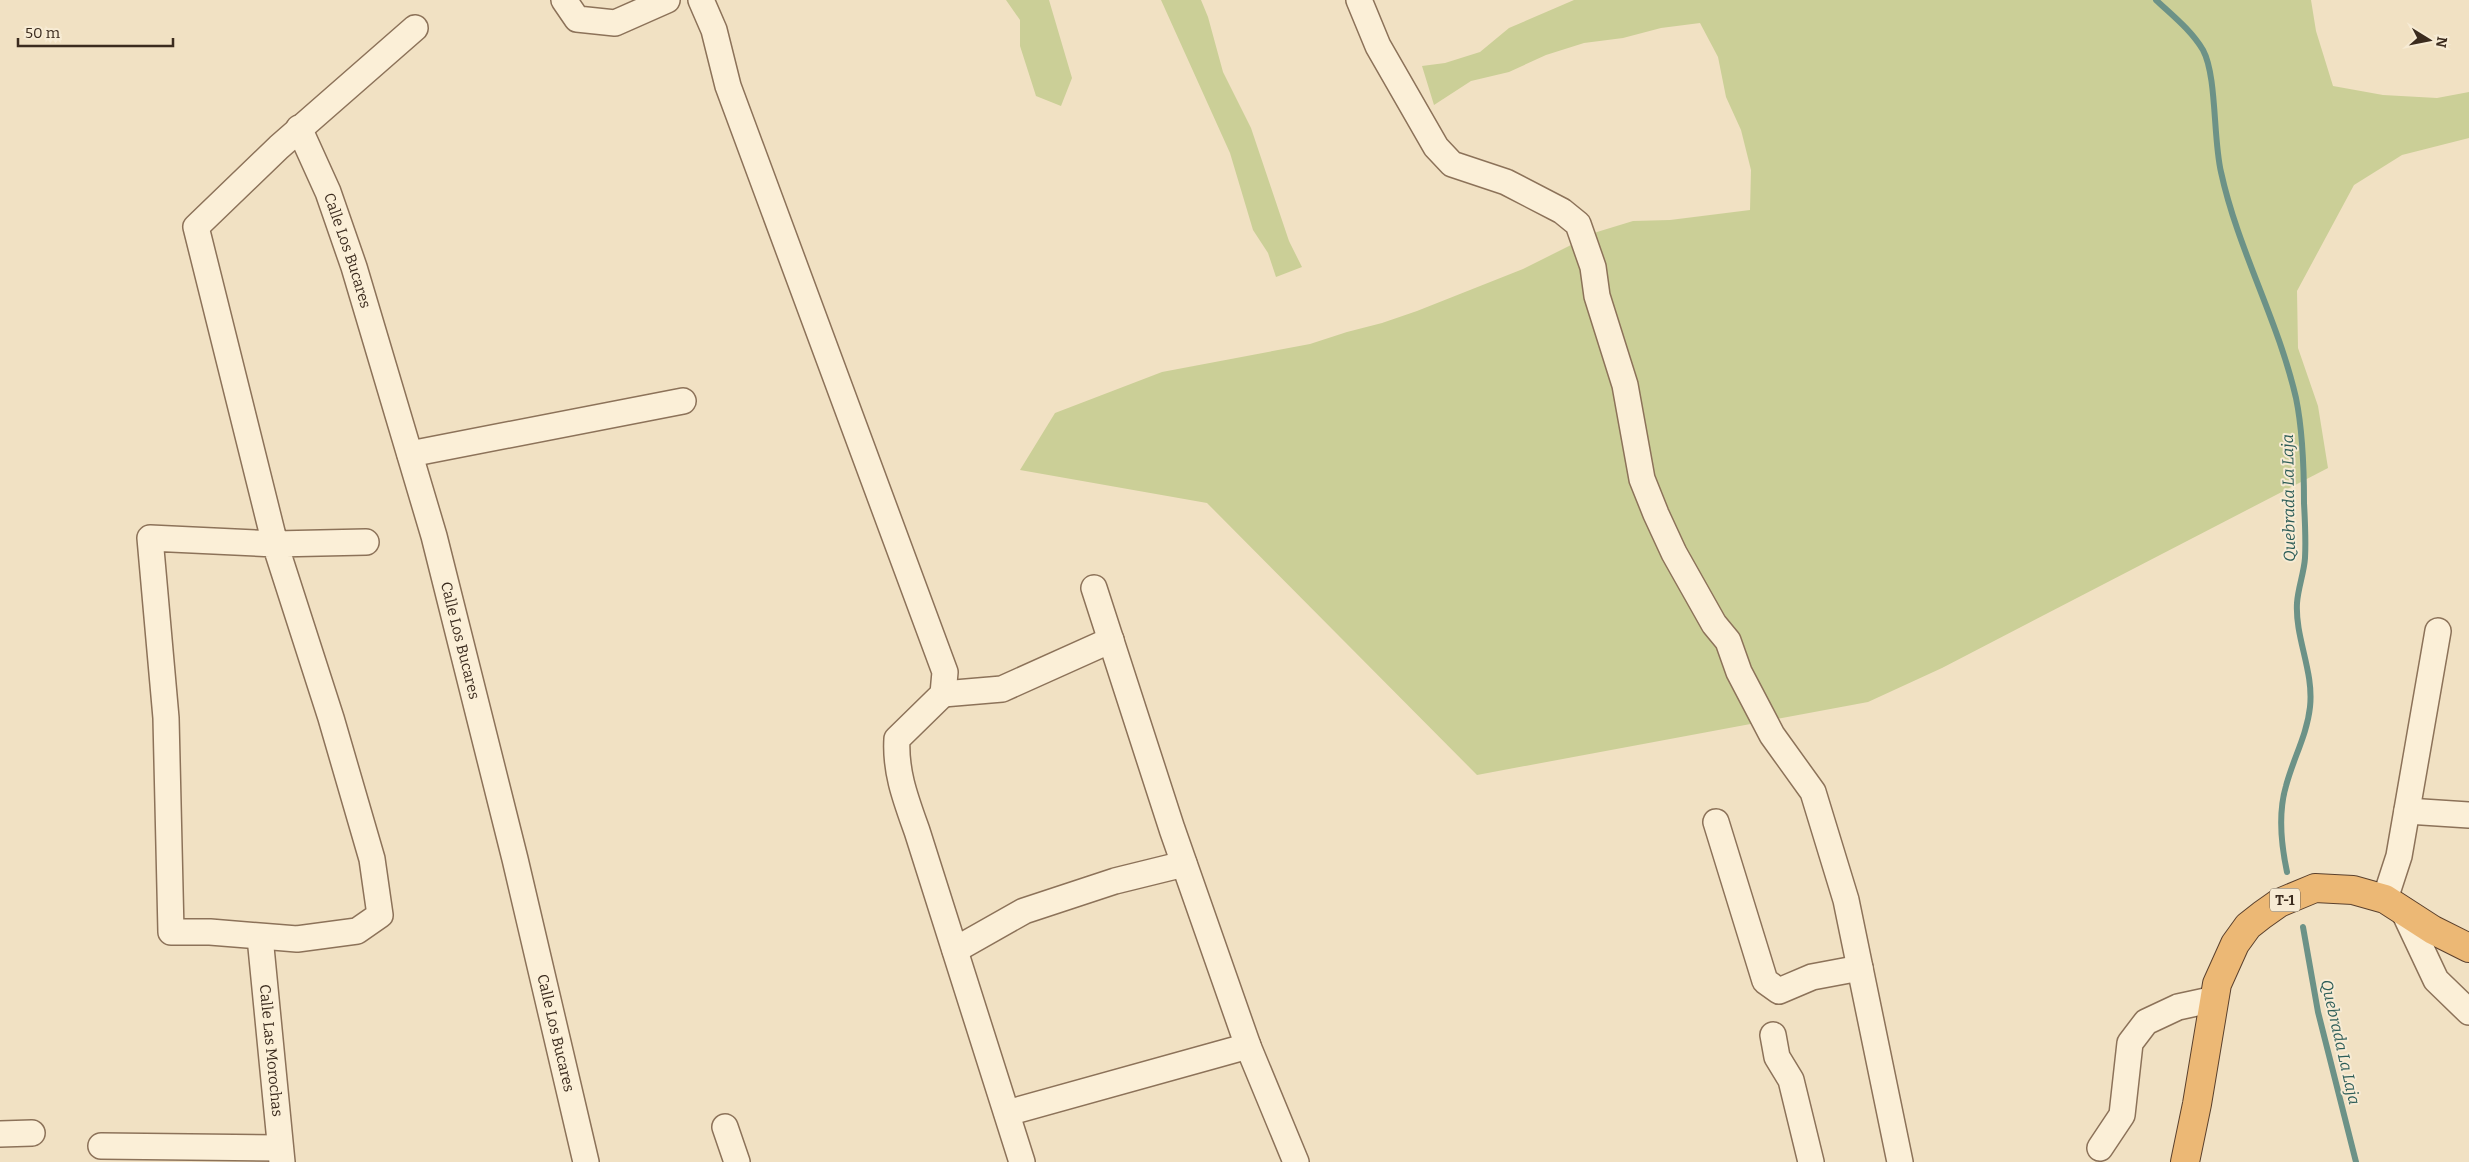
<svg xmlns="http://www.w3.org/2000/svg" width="2469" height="1162" font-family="Bitter,serif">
  <rect width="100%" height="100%" fill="#f1e1c3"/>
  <g fill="#cbcf97">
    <path d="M1006 0H1049L1072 78 1061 106 1036 96 1020 46V20Z"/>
    <path d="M1161 0H1201L1208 17 1223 72 1251 128 1289 241 1302 267 1276 277 1268 253 1253 230 1230 153Z"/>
    <path d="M1574 0H2311L2316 31 2333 86 2383 95 2437 98 2469 92V138L2402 155 2354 185 2297 291 2298 348 2318 406 2328 468 1942 668 1868 702 1477 775 1207 503 1020 470 1055 413 1162 372 1310 344 1347 332 1382 323 1417 311 1523 269 1597 232 1633 221 1670 220 1750 210 1751 170 1741 130 1726 97 1718 57 1700 23 1661 28 1623 38 1584 43 1546 55 1509 72 1471 81 1434 105 1422 66 1445 63 1480 52 1509 28Z"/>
  </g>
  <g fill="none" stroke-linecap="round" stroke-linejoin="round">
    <g stroke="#6c9287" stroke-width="6">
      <path d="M2156 0C2173 16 2191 30 2203 50 2217 76 2213 139 2221 172 2238 250 2278 320 2296 398 2303 432 2304 468 2304 503 2305 521 2306 540 2305 558 2304 573 2298 588 2297 603 2295 638 2314 671 2310 707 2307 735 2293 759 2286 786 2278 813 2281 844 2287 872"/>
      <path d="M2303 927 2318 1012 2356 1162"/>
    </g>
    <defs>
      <g id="minor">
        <path d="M564 0 577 19 615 23 667 0"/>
        <path d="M701 0 714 30 728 86 945 672 943 694 897 739C895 772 906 800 917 831L1022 1162"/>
        <path d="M1359 0 1378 46 1436 147 1452 164 1506 182 1562 211 1578 224 1593 267 1597 296 1625 385 1642 479 1656 514 1674 553 1714 624 1728 641 1739 672 1772 735 1813 792 1846 900 1900 1162"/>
        <path id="s1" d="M299 128 328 192 354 267 434 536 515 859 586 1162"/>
        <path d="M410 454 683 401"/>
        <path d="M366 542 275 544 150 538 166 718 171 932H210L297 939 357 931 380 915 372 859 331 718 275 544 196 227 279 147 415 28"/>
        <path d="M1094 588 1172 829 1248 1046 1296 1162"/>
        <path d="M943 694 1002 689 1111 640"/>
        <path d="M2407 811 2469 815"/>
        <path d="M1716 822 1765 981 1779 991 1812 977 1860 968"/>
        <path d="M2385 899 2399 856 2438 631"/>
        <path d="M2403 910 2436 980 2469 1012"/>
        <path id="s2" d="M260 937 282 1162"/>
        <path d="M955 950 1024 911 1115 881 1184 864"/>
        <path d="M1773 1035 1777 1057 1791 1080 1811 1162"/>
        <path d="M1007 1113 1248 1046"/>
        <path d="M725 1127 737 1162"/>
        <path d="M0 1134 32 1133"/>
        <path d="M101 1146 280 1148"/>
        <path d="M2100 1148 2122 1115 2130 1043 2146 1022 2178 1007 2215 999"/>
      </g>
      <path id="trunk" d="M2185 1162 2197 1104 2217 984 2235 944 2248 926 2262 915 2279 903 2315 888 2353 890 2385 899 2433 930 2469 948"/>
    </defs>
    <use href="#minor" stroke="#8c7259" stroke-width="28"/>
    <use href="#trunk" stroke="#5a402d" stroke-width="30"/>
    <use href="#minor" stroke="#fbefd7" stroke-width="25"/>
    <use href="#trunk" stroke="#ecb875" stroke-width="28"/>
  </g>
  <g text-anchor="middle" stroke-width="4" stroke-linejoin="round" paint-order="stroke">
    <rect fill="#f7ebd4" stroke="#736555" stroke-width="1" x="2270" y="888.5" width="30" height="23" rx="4"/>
    <g font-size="14" font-weight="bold" fill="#3b2b1e">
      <text x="2285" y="905">T-1</text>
    </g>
    <g font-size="15" fill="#3b2b1e" stroke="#f7ebd4">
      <text dy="5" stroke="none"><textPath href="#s1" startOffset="132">Calle Los Bucares</textPath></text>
      <text dy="5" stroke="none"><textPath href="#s1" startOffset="538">Calle Los Bucares</textPath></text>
      <text dy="5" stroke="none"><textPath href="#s1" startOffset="942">Calle Los Bucares</textPath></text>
      <text dy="5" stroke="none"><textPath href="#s2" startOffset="114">Calle Las Morochas</textPath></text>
    </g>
    <g font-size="16" font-style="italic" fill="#2c5c57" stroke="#f7ebd4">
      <text transform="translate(2288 498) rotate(-91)" y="6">Quebrada La Laja</text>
      <text transform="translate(2341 1042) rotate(77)" y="6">Quebrada La Laja</text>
    </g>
  </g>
  <g transform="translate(2429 40) rotate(100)" stroke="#f7ebd4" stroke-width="4" paint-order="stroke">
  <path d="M0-4L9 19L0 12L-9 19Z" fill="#3b2b1e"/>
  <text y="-8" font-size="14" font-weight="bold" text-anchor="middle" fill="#3b2b1e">N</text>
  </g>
  <path d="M18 38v8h155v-8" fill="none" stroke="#3b2b1e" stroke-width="2.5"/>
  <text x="25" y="38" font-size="15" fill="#3b2b1e" stroke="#f7ebd4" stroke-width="4" paint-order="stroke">50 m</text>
</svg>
